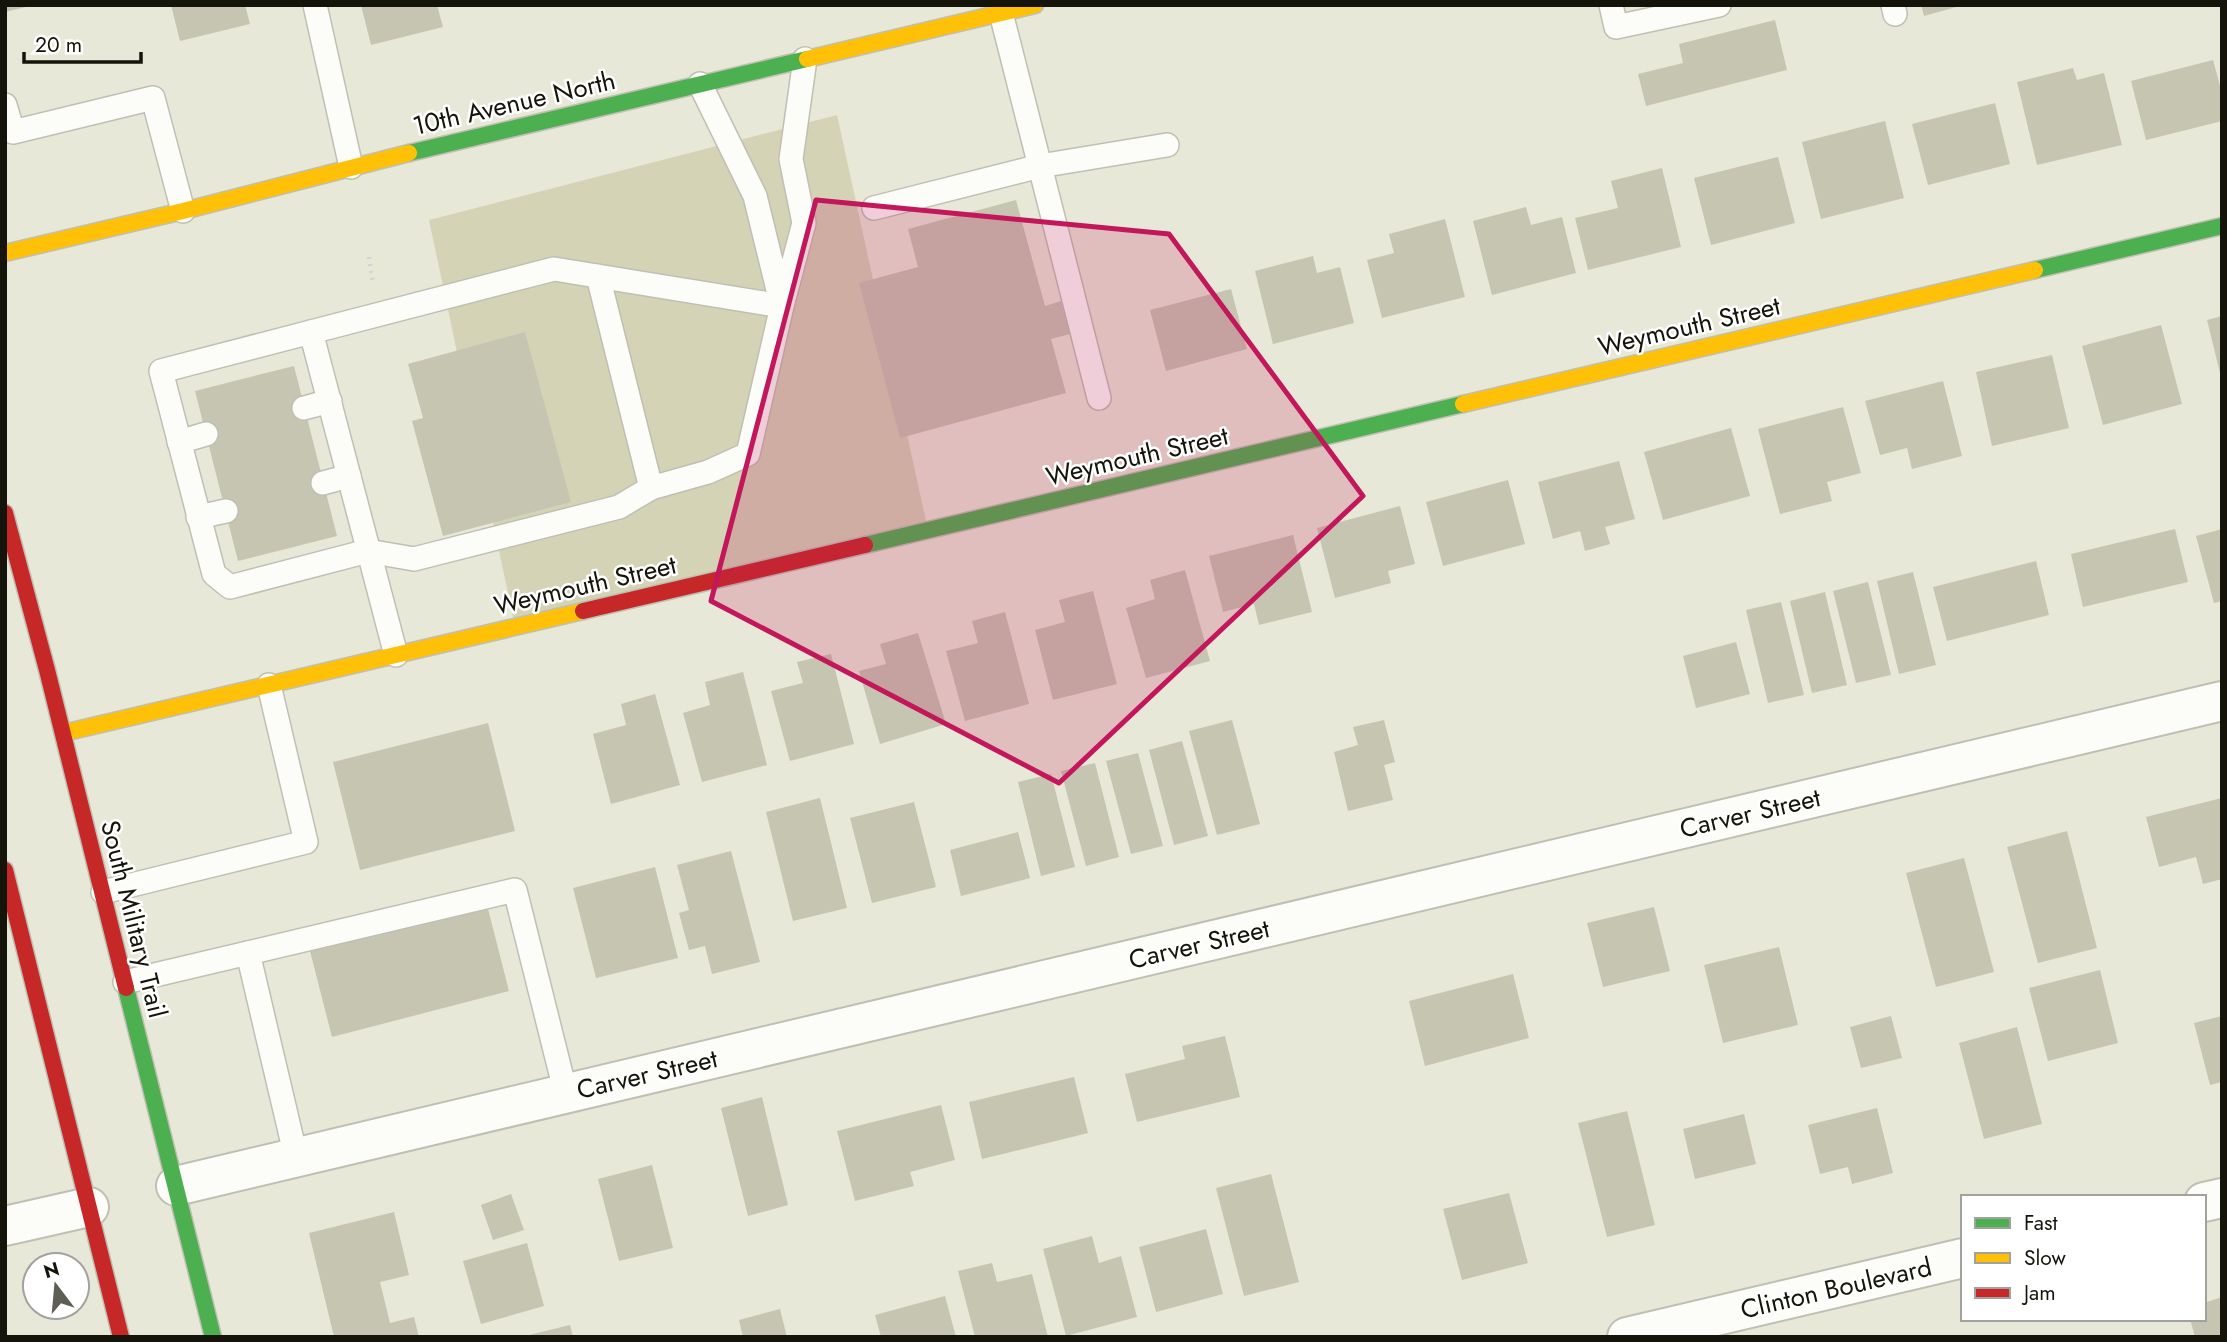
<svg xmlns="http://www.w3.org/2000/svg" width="2227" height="1342" font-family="Jost,sans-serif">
  <rect width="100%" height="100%" fill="#e8e8d8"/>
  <path fill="#d4d3b5" d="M837 115 928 530 515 626 429 220Z"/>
  <g fill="#c6c5b1">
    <path d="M5 5H30V6L5 12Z"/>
    <path d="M171 5H245L250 24 180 41Z"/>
    <path d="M361 5H437L443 27 371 45Z"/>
    <path d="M1921 5H1960V6L1924 16Z"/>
    <path d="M1775 20 1787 70 1646 106 1638 74 1683 63 1679 44Z"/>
    <path d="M2213 60 2222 93V121L2146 140 2131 81Z"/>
    <path d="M2073 68 2077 80 2104 73 2122 145 2037 165 2017 82Z"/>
    <path d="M1995 103 2010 164 1928 185 1912 124Z"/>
    <path d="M1885 121 1904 198 1821 219 1802 142Z"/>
    <path d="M1778 157 1795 223 1711 245 1694 178Z"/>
    <path d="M1662 168 1681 247 1588 270 1575 218 1618 208 1611 181Z"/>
    <path d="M1016 200 1045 306 1061 301 1070 334 1051 339 1066 393 900 438 859 283 918 267 908 229Z"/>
    <path d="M1526 207 1531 225 1562 217 1576 273 1492 295 1473 221Z"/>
    <path d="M1445 219 1465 297 1382 318 1367 260 1394 253 1389 234Z"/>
    <path d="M1313 256 1317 273 1340 267 1354 323 1273 344 1255 271Z"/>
    <path d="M1231 289 1247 349 1166 371 1150 310Z"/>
    <path d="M2222 316V377H2221L2207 320Z"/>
    <path d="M2161 325 2182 404 2103 425 2082 346Z"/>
    <path d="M525 332 571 502 443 536 412 421 423 418 408 364Z"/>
    <path d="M2052 355 2069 428 1992 446 1976 372Z"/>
    <path d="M294 366 337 536 238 561 195 391Z"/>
    <path d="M1943 381 1962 456 1912 469 1907 448 1880 455 1865 401Z"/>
    <path d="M1843 407 1861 473 1827 482 1832 501 1780 514 1758 429Z"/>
    <path d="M1731 428 1750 496 1663 520 1644 452Z"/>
    <path d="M1619 461 1635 519 1605 527 1610 544 1585 551 1580 531 1553 539 1538 482Z"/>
    <path d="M1508 480 1525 544 1443 566 1426 502Z"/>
    <path d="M1400 506 1415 564 1388 571 1391 583 1335 598 1317 528Z"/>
    <path d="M2175 529 2188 582 2083 607 2071 554Z"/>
    <path d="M2222 529V601L2214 603 2196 536Z"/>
    <path d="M1293 535 1312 612 1259 625 1254 604 1223 612 1209 556Z"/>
    <path d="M2036 561 2049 615 1947 641 1933 587Z"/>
    <path d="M1185 570 1210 661 1146 678 1126 608 1155 599 1150 580Z"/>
    <path d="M1913 572 1936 665 1899 674 1877 581Z"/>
    <path d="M1868 582 1891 675 1856 683 1833 591Z"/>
    <path d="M1093 591 1117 684 1053 700 1035 630 1065 622 1059 600Z"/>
    <path d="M1825 592 1847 685 1812 693 1790 601Z"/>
    <path d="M1781 602 1804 695 1768 703 1746 610Z"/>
    <path d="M1005 612 1029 704 965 721 946 651 978 643 972 621Z"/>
    <path d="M918 633 946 724 880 744 859 671 886 664 880 644Z"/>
    <path d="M1736 642 1750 694 1696 708 1683 656Z"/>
    <path d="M831 654 854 744 790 761 771 691 803 683 797 662Z"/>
    <path d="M743 672 767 765 702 782 683 713 710 705 705 682Z"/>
    <path d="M655 694 680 785 611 804 593 734 626 725 621 704Z"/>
    <path d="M1232 720 1260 824 1217 835 1189 731Z"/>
    <path d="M1384 720 1395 762 1384 765 1393 800 1348 811 1334 752 1358 745 1353 727Z"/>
    <path d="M488 723 515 831 360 870 333 762Z"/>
    <path d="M1182 741 1208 836 1174 845 1149 750Z"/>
    <path d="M1138 753 1163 846 1131 854 1106 761Z"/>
    <path d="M1095 763 1119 857 1086 866 1061 771Z"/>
    <path d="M1051 774 1075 867 1041 876 1018 782Z"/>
    <path d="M820 798 847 908 793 921 766 812Z"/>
    <path d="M2222 798V879L2203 884 2196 857 2159 867 2146 817Z"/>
    <path d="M914 802 936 887 872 903 850 818Z"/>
    <path d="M2067 831 2097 948 2038 963 2007 847Z"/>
    <path d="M1018 832 1030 878 961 896 950 850Z"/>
    <path d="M731 851 760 962 712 974 705 946 689 950 679 913 689 910 677 865Z"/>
    <path d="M1964 858 1994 972 1936 987 1906 873Z"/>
    <path d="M655 867 678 958 596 978 573 888Z"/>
    <path d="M487 905 509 991 332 1037 310 951Z"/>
    <path d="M1654 907 1670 971 1603 987 1587 923Z"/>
    <path d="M1779 947 1798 1025 1723 1043 1704 965Z"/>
    <path d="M2100 970 2118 1043 2048 1061 2029 988Z"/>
    <path d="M1513 974 1529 1038 1425 1066 1409 1001Z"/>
    <path d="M1891 1016 1902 1058 1861 1068 1850 1027Z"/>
    <path d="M2222 1016V1082L2210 1085 2194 1023Z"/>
    <path d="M2017 1027 2042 1124 1984 1139 1959 1043Z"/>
    <path d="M1225 1036 1240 1097 1137 1122 1125 1074 1185 1059 1182 1046Z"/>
    <path d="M1074 1077 1088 1133 982 1159 969 1102Z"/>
    <path d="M762 1097 788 1205 748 1216 721 1108Z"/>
    <path d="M941 1105 955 1160 910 1172 914 1186 855 1201 837 1131Z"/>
    <path d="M1877 1108 1893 1173 1852 1184 1848 1167 1820 1174 1808 1125Z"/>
    <path d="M1627 1111 1655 1225 1607 1237 1578 1123Z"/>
    <path d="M1744 1114 1756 1164 1695 1179 1683 1129Z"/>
    <path d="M652 1165 673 1248 619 1261 598 1179Z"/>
    <path d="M1271 1174 1299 1282 1244 1296 1216 1188Z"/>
    <path d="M1509 1193 1528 1263 1462 1280 1443 1209Z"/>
    <path d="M511 1194 524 1230 493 1240 481 1205Z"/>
    <path d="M394 1212 409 1275 380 1282 390 1323 414 1317 419 1337H334L309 1233Z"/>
    <path d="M1206 1229 1223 1294 1156 1312 1139 1247Z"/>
    <path d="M1092 1236 1099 1263 1121 1256 1137 1317 1066 1336 1043 1249Z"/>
    <path d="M527 1243 544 1306 481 1324 463 1261Z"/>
    <path d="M992 1263 997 1282 1032 1274 1048 1337H975L958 1271Z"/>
    <path d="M945 1296 956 1337H881L875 1315Z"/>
    <path d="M2222 1297V1337H2195L2190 1319H2204V1303Z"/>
    <path d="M780 1309 787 1337H743L739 1320Z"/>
    <path d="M570 1325 573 1337H525V1336Z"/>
  </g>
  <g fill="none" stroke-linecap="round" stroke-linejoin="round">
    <defs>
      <g id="lane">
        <path d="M315 5 351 167"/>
        <path d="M1611 5 1616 27 1719 5"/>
        <path d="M1893 5 1895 14"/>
        <path d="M1001 13 1099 398"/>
        <path d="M700 84 755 196 782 306 804 223 791 159 805 59"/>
        <path d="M5 105 13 132 153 98 183 211"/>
        <path d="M874 208 1040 166 1167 145"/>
        <path d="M311 332 161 371 214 574 230 587 368 551 414 559 619 507 651 488"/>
        <path d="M304 408 330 401"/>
        <path d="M179 442 206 434"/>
        <path d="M323 483 349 476"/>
        <path d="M198 517 226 511"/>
        <path d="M396 655 311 332 554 269 782 306 748 454 708 472 651 488 598 276"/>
        <path d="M103 892 306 842 269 685"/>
        <path d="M248 953 296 1157"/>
        <path d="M125 982 515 890 566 1094"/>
      </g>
      <g id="street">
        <path d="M176 1186 2222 701"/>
        <path d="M2204 1202 2222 1198"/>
        <path d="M5 1226 89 1207"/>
        <path d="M1627 1337 1963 1258"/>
      </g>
      <g id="fast">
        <path d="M409 153 807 59"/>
        <path d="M2035 270 2222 226"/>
        <path d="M865 545 1463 404"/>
        <path d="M126 988 213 1337"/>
      </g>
      <g id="slow">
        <path d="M807 59 1035 5"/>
        <path d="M5 253 183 211 409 153"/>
        <path d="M1463 404 2035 270"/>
        <path d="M63 733 583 611"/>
      </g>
      <g id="jam">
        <path d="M5 513 47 670 126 988"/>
        <path d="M583 611 865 545"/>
        <path d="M5 870 121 1337"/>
      </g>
    </defs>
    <use href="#lane" stroke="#c0bfb3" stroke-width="26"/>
    <use href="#street" stroke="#c0bfb3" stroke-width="42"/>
    <use href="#fast" stroke="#c0bfb3" stroke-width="19"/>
    <use href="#slow" stroke="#c0bfb3" stroke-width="19"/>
    <use href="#jam" stroke="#c0bfb3" stroke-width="19"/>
    <path stroke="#d4d4d0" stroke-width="4.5" stroke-dasharray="2 5" stroke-linecap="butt" d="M369 257 373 284"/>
    <use href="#lane" stroke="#fcfcf9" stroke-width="23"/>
    <use href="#street" stroke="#fcfcf9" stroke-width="38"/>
    <use href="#fast" stroke="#4caf50" stroke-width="16"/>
    <use href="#slow" stroke="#ffc107" stroke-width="16"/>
    <use href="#jam" stroke="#c62828" stroke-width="16"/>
  </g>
  <path fill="#c2185b" fill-opacity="0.2" stroke="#c2185b" stroke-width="5" stroke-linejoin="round" d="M816 200 1169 234 1363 496 1059 783 711 601Z"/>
  <g text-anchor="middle" stroke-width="5" stroke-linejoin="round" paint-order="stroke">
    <g font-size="26" fill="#15140a" stroke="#fff">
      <text transform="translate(514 103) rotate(-13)" y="9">10th Avenue North</text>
      <text transform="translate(1689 326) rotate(-13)" y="9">Weymouth Street</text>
      <text transform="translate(1137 456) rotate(-13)" y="9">Weymouth Street</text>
      <text transform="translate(585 585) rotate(-13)" y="9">Weymouth Street</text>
      <text transform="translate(1750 813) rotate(-13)" y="9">Carver Street</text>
      <text transform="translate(134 919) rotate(76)" y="9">South Military Trail</text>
      <text transform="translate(1199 944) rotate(-13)" y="9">Carver Street</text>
      <text transform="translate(647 1074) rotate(-13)" y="9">Carver Street</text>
      <text transform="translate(1836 1288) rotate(-13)" y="9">Clinton Boulevard</text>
    </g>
  </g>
  <rect width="2227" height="1342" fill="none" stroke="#15140a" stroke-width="14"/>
  <rect x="1961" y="1195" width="245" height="126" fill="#ffffff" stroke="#a1a19d" stroke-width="2"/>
  <rect x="1975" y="1218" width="35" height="10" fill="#4caf50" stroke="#a1a19d" stroke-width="2"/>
  <text x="2024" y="1230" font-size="21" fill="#15140a">Fast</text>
  <rect x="1975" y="1253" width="35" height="10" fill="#ffc107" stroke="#a1a19d" stroke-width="2"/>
  <text x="2024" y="1265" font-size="21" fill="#15140a">Slow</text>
  <rect x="1975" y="1288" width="35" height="10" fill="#c62828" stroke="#a1a19d" stroke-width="2"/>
  <text x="2024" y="1300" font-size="21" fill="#15140a">Jam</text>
  <g transform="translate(56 1286) rotate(344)"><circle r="33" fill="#ffffff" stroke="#a1a19d" stroke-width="2"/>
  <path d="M0-5L12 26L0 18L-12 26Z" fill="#5f5e52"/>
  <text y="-10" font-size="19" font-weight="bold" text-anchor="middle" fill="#15140a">N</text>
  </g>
  <path d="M24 52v10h117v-10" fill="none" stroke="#15140a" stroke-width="3.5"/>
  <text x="35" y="52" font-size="21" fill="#15140a" stroke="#ffffff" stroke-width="5" paint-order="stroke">20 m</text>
</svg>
